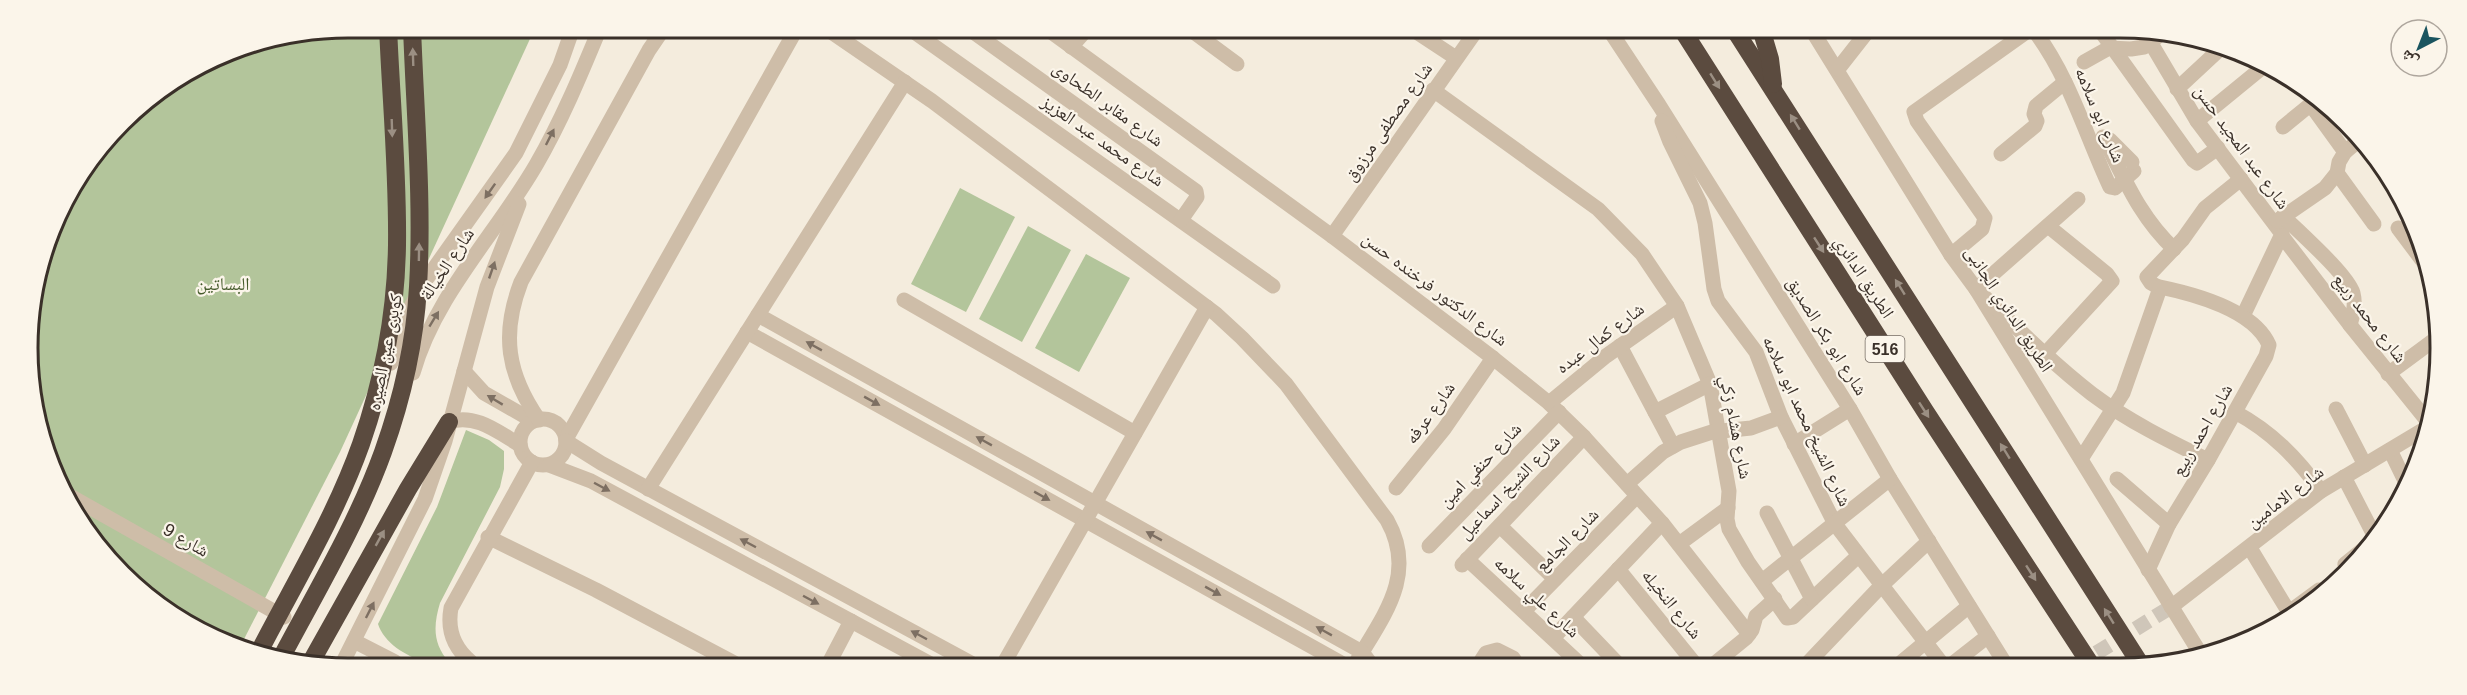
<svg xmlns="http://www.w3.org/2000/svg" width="2467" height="695" font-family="Arial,'Noto Naskh Arabic',sans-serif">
  <rect width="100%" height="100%" fill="#f4ecdd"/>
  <g fill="#b3c59b">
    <path d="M348 27 535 28 340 452 241 645 187 625 93 542 38 431 28 326 60 206 136 107 225 51Z"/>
    <path d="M960 188 1015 217 966 312 911 284Z"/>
    <path d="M1028 226 1071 250 1022 342 979 319Z"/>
    <path d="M1086 254 1130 278 1079 372 1035 348Z"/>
    <path d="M466 430 489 440 504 451V469L500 487 440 603C433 626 433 644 449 662 442 662 432 664 425 662 406 656 384 643 378 624L437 507Z"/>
  </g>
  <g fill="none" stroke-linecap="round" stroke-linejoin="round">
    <path stroke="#cfc6b9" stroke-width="15" stroke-dasharray="15 8" stroke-linecap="butt" d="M2077 665 2171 607"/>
    <g stroke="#cebda8" stroke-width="15">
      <path d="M827 29 932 101 1216 314 1242 338 1286 384 1387 520C1418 575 1383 616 1355 664"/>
      <path d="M910 29 1273 286"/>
      <path d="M969 29 1196 191 1197 197 1181 220"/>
      <path d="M1047 29 1332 236 1493 358 1549 403 1584 437 1662 523 1749 634"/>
      <path d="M1191 30 1237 64"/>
      <path d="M1415 31 1456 58"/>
      <path d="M1610 31 1659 105 1850 409 1890 479 2006 665"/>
      <path d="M1813 32 1951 255 1976 289 2200 653"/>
      <path d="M2036 33C2070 79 2086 136 2110 187L2115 188 2134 171"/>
      <path d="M2102 33 2193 160 2197 163 2218 148"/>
      <path d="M2145 33 2197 121 2282 234 2243 316"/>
      <path d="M1071 47 1087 29"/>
      <path d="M2084 62 2109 48 2131 49 2144 47 2162 33"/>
      <path d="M1838 69 1867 32"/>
      <path d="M2177 89 2220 49"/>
      <path d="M1433 90 1598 209 1642 254 1677 306 1710 384 1729 491 1727 519 1729 529 1748 562 1787 618 1793 617 1858 556"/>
      <path d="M2311 105 2345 152"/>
      <path d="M1662 121 1670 142 1700 203 1705 223 1714 289 1718 301 1756 352 1781 417 1835 524 1943 665"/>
      <path d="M2197 121 2263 67"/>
      <path d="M2283 127 2316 100"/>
      <path d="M2103 137C2125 179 2139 216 2174 249"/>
      <path d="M2110 140 2132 162"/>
      <path d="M2001 154 2035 126 2037 121 2034 114 2036 106 2065 82"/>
      <path d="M2337 173 2374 224"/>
      <path d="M2078 199 1976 289C2014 325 2051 362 2092 394 2128 421 2169 441 2208 460"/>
      <path d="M2283 216C2300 233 2347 274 2353 293 2356 305 2353 314 2350 325"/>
      <path d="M2277 221 2325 188 2337 173 2339 162 2345 152 2358 141"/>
      <path d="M2398 228 2425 264"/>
      <path d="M1332 236 1476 31"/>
      <path d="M2282 236 2350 325 2429 423"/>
      <path d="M1951 255 1982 229 1985 218 1917 121 1914 112 2025 33"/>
      <path d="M904 300 1135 433"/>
      <path d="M758 315 1362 652 1371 664"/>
      <path d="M747 332 1343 664"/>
      <path d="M1620 346 1673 446"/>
      <path d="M2045 354 2112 281 2107 274 2048 226"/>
      <path d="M391 363 407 314 423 284 516 153 560 65 573 28"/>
      <path d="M464 371 484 393 533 421"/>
      <path d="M413 373C435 295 496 234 536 165 561 122 581 74 600 28"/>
      <path d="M2388 374 2434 340"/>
      <path d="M1549 403 1606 356 1677 306"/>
      <path d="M2336 409 2365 465"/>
      <path d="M1655 412 1710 384"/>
      <path d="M2235 412C2272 432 2297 458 2321 491"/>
      <circle cx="543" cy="442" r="23"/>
      <path d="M539 420C507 374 501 334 521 282L649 50 664 28"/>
      <path d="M449 422C475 413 498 432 520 445"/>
      <path d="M566 439 797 28"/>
      <path d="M566 441 601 463 971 663"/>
      <path d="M1794 444 1850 409"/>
      <path d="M2390 450 2408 487"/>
      <path d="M2081 459 2123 393 2160 288 2151 283 2147 277 2183 239 2205 208 2241 179"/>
      <path d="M549 465 591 481 929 663"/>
      <path d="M2344 477 2374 535"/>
      <path d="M2117 479 2169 524"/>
      <path d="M1627 484 1663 452 1681 442 1712 432 1751 428 1781 417"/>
      <path d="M1396 488 1444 429 1493 358"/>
      <path d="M648 489 905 82"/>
      <path d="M70 496 284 617"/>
      <path d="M1767 513 1812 599"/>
      <path d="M1500 526 1555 579"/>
      <path d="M488 537 596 590 734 663"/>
      <path d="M1679 544 1728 508"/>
      <path d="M1429 546 1559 412"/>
      <path d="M2250 548 2290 614"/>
      <path d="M1467 559 1580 664"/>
      <path d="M1462 565 1584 437"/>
      <path d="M1618 569 1695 664"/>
      <path d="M2148 570 2169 524 2208 460 2266 356 2269 345C2254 310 2194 294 2160 287"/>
      <path d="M2348 571 2345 564 2366 547"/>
      <path d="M1762 581 1890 479"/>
      <path d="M2171 607 2321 491 2428 427"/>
      <path d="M1524 611 1637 496"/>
      <path d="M2289 612 2319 590"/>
      <path d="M1573 617 1618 664"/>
      <path d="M1553 638 1662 523"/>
      <path d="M354 641 395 662"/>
      <path d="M343 662 425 499 445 441 487 287 519 204"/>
      <path d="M471 662C454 648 447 630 451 608L532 462"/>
      <path d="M829 663 851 621"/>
      <path d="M1004 663 1207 307"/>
      <path d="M1479 664 1486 653 1497 650 1513 658 1517 664"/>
      <path d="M1714 664 1746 638 1752 630 1756 616 1775 599"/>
      <path d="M1806 665 1881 586 1929 541"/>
      <path d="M1898 665 1969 606"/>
      <path d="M1951 665 1988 636"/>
    </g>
    <g stroke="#5b4b3f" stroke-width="18">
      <path d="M1683 31 1925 411 2091 665"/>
      <path d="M1736 32 2141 665"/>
      <path d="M1762 32 1770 59 1773 84"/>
      <path d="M311 662 408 489 449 422"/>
    </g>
    <g stroke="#5b4b3f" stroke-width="18">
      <path d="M259 652C294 584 335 517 361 444 383 381 396 312 397 245 398 172 391 99 388 27"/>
      <path d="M280 660C316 592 357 524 383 452 402 399 415 342 418 287 423 201 415 113 412 27"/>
    </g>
  </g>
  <defs><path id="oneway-solid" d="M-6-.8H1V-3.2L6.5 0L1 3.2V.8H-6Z" transform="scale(1.5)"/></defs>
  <g fill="#9b8f83">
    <use href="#oneway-solid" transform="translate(413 57) rotate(-92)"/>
    <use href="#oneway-solid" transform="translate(1715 81) rotate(58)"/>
    <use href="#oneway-solid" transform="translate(1795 122) rotate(-122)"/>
    <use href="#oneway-solid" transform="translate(392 128) rotate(88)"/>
    <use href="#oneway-solid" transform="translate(1819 245) rotate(57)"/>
    <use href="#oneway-solid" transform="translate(419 252) rotate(-89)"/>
    <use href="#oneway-solid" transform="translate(1900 287) rotate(-122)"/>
    <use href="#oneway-solid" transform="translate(1924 410) rotate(57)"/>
    <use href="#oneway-solid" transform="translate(2005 451) rotate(-122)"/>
    <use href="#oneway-solid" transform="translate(380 538) rotate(-61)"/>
    <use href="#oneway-solid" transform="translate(2031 573) rotate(57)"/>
    <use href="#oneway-solid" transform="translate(2109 616) rotate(-122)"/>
  </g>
  <g fill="#7d6f62">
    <use href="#oneway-solid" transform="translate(550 137) rotate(-63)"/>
    <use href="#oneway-solid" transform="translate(490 191) rotate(125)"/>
    <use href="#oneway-solid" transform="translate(492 270) rotate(-71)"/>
    <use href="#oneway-solid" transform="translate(434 319) rotate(-59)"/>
    <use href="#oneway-solid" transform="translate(814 346) rotate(-151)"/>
    <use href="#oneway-solid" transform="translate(495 400) rotate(-149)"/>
    <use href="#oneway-solid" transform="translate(872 401) rotate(29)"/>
    <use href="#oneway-solid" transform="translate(984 441) rotate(-151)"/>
    <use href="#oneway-solid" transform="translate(602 487) rotate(28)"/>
    <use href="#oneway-solid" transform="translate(1042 496) rotate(29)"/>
    <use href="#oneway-solid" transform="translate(1154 536) rotate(-151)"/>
    <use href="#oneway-solid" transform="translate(748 543) rotate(-152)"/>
    <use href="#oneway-solid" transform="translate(1213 591) rotate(29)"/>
    <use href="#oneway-solid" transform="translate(811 600) rotate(28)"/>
    <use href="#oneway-solid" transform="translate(370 610) rotate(-63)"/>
    <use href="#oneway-solid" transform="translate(1324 631) rotate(-151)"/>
    <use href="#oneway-solid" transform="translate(919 635) rotate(-152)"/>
  </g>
  <g text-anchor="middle" stroke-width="4.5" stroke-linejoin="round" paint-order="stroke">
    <rect fill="#fbf5ea" stroke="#746b63" stroke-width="1.5" x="1865.5" y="336" width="39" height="26" rx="4.5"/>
    <g font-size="16" font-weight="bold" fill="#3a3029">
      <text x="1885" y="355">516</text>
    </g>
    <g font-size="18" fill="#3a3029" stroke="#fbf5ea">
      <text transform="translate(1108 104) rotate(36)" y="6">شارع مقابر الطحاوى</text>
      <text transform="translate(2100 115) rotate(67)" y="6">شارع ابو سلامه</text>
      <text transform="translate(1388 122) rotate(-55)" y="6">شارع مصطفى مرزوق</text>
      <text transform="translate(1103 141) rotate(35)" y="6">شارع محمد عبد العزيز</text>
      <text transform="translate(2242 147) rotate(54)" y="6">شارع عبد المجيد حسن</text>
      <text transform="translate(447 264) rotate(-56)" y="6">شارع الخيالة</text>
      <text transform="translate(1864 277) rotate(57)" y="6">الطريق الدائري</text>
      <text transform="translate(1435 289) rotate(37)" y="6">شارع الدكتور فرخنده حسن</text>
      <text transform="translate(2009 309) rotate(57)" y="6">الطريق الدائري الجانبى</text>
      <text transform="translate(2370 318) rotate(52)" y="6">شارع محمد ربيع</text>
      <text transform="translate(1827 336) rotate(58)" y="6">شارع ابو بكر الصديق</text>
      <text transform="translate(1600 338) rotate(-37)" y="6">شارع كمال عبده</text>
      <text transform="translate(385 352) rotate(-79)" y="6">كوبرى عين الصيره</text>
      <text transform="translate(1430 413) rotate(-54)" y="6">شارع عرفه</text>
      <text transform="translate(1807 421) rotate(65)" y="6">شارع الشيخ محمد ابو سلامه</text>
      <text transform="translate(1736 427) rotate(79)" y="6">شارع هشام زكي</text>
      <text transform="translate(2202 430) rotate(-60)" y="6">شارع احمد ربيع</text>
      <text transform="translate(1480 465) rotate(-46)" y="6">شارع حنفي امين</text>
      <text transform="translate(1509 487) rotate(-46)" y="6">شارع الشيخ اسماعيل</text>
      <text transform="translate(2285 497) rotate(-37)" y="6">شارع الامامين</text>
      <text transform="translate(186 540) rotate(30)" y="6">شارع 9</text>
      <text transform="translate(1567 540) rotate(-45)" y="6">شارع الجامع</text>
      <text transform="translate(1537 597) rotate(43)" y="6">شارع علي سلامه</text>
      <text transform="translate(1672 604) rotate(51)" y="6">شارع النخيله</text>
    </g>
    <g font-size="18" fill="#445a2a" stroke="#fbf5ea">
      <text x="223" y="290">البساتين</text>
    </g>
  </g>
  <path d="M0 0H2467V695H0ZM348 38H2120A310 310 0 0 1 2430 348V348A310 310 0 0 1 2120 658H348A310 310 0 0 1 38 348V348A310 310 0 0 1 348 38Z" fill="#fbf5ea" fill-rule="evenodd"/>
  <path fill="none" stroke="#3a3029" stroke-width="3" d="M348 38H2120A310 310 0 0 1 2430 348V348A310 310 0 0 1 2120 658H348A310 310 0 0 1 38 348V348A310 310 0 0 1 348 38Z"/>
  <g transform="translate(2419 48) rotate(222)"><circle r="28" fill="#fbf5ea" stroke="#aea69d" stroke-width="1.5"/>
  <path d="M0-4.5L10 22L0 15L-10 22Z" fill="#1a545f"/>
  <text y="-9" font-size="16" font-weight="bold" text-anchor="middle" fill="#3a3029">ش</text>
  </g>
</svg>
